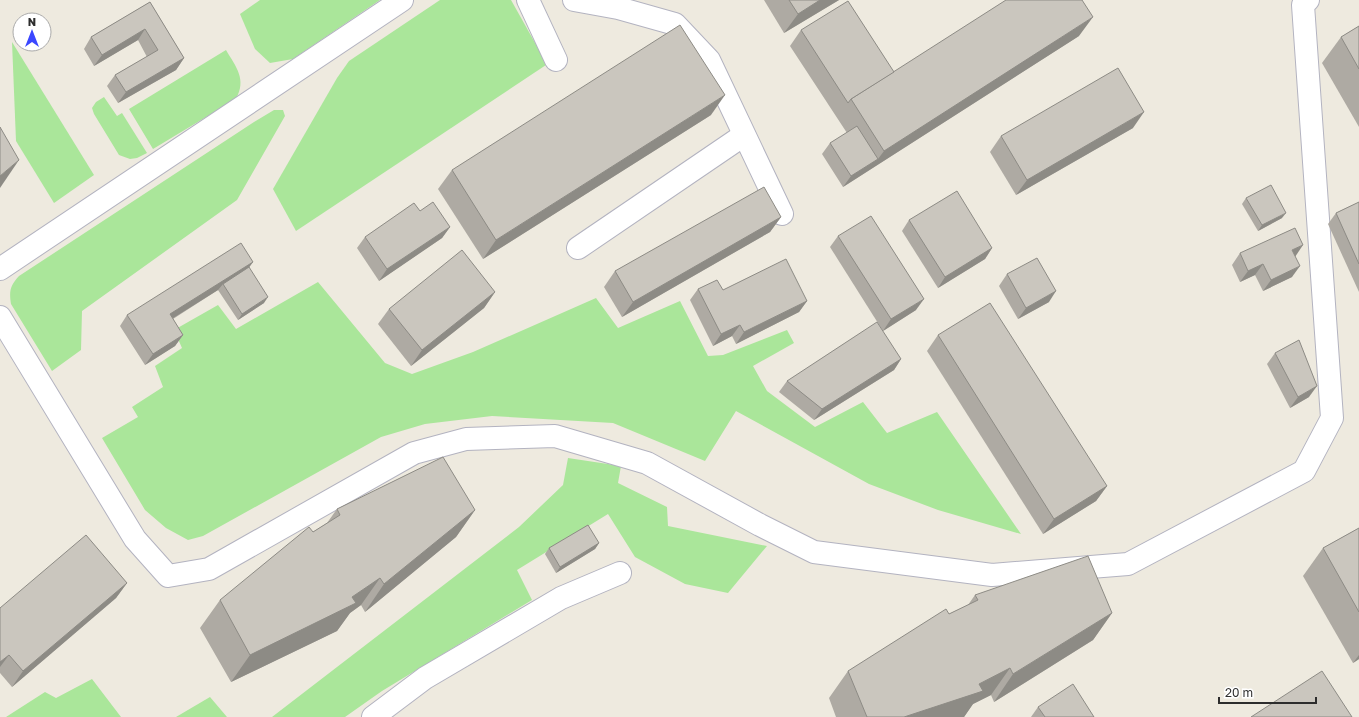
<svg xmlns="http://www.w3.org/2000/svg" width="1359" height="717" font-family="'Golos Text',sans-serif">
  <rect width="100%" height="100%" fill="#eeeadf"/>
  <g fill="#aae69a">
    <path d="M260 0H380L293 59 270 63 255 49 240 14Z"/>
    <path d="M440 0H511L543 57 546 65 296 231 273 189 337 78 349 61Z"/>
    <path d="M12 42 94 175 54 203 16 141Z"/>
    <path d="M226 50C236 67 247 79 236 99L153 149 129 109Z"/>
    <path d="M104 97 117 116 122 113 147 153 137 158 130 159 119 155 94 114 92 108 96 102Z"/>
    <path d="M274 110H283L285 116 237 200 82 311 81 350 52 371 11 304C9 291 10 286 19 276L254 122Z"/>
    <path d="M318 282 385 363 412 374 473 352 596 298 618 328 680 301 708 356 723 355 787 330 794 343 753 366 767 391 815 427 863 402 887 433 937 412 1021 534 938 510 869 484 736 411 705 461 613 423 492 416 425 424 381 437 203 536 188 540 166 528 145 510 102 438 138 417 132 407 163 387 155 366 182 348 174 330 218 305 236 329Z"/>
    <path d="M568 458 621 466 618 483 667 507 668 526 767 546 728 593 685 584 635 557 608 514 517 570 532 600 382 691 345 717H272L519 527 563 485Z"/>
    <path d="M92 679 121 717H6L45 692 56 698Z"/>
    <path d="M210 697 227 717H176Z"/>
  </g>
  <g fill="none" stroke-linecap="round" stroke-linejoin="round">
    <defs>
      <g id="minor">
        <path d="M528 0 556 60"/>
        <path d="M574 0 618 8 675 24 709 60 782 214"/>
        <path d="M578 248 744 135"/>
        <path d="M0 269 402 0"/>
        <path d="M0 317 135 539 168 576 209 569 414 453 466 439 555 436 647 463 760 525 814 552 992 575 1128 564 1304 471 1332 418 1303 5 1308 0"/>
        <path d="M373 717 425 678 561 598 620 573"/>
      </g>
    </defs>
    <use href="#minor" stroke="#b3b3c0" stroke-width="24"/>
    <use href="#minor" stroke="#fff" stroke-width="22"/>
  </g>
  <g fill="#aeaaa3">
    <path d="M764 0H839L784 33Z"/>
    <path d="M150 2 184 58 176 70 118 103 107 86 115 75 147 57 138 40 94 66 84 49 91 37Z"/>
    <path d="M1359 26V127L1322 63 1341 37Z"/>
    <path d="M801 30 894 72 1079 36 843 187 822 154 830 143 847 133 790 46Z"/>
    <path d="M711 115 483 259 438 189 452 170Z"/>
    <path d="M1133 128 1016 195 990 152 1001 136Z"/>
    <path d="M1246 198 1282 218 1258 231 1242 204Z"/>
    <path d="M1359 202V292L1328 224 1336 213Z"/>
    <path d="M420 211 450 227 442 238 379 281 357 248 365 237Z"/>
    <path d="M781 217 770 232 622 317 604 287 615 271Z"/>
    <path d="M909 220 992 248 985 259 938 288 902 231Z"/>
    <path d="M838 236 916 310 883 331 830 247Z"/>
    <path d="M1240 253 1295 257 1292 277 1263 291 1255 275 1240 282 1232 265Z"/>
    <path d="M253 262 249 267 264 303 238 320 218 290 173 319 183 335 175 346 145 365 120 326 127 315Z"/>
    <path d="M1007 274 1049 302 1018 319 999 286Z"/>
    <path d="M698 289 723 290 807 301 799 312 736 344 732 336 713 346 690 300Z"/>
    <path d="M495 292 484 308 411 366 378 324 389 309Z"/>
    <path d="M938 335 1107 486 1096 501 1043 534 927 351Z"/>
    <path d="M1275 353 1309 397 1290 408 1267 364Z"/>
    <path d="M901 359 894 370 814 420 779 392 787 381Z"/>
    <path d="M337 509 475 510 456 537 365 612 361 605 350 613 337 631 231 682 200 628 220 600 313 532 327 523Z"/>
    <path d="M1359 528V659L1353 663 1303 576 1323 548Z"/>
    <path d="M599 543 595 549 556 573 545 554 549 548Z"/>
    <path d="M127 583 116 598 12 687 0 673V608Z"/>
    <path d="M975 595 1112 613 1093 640 994 702 991 695 973 704 964 717H836L829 698 848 671 949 614 968 605Z"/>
    <path d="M1038 707 1094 717H1031Z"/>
  </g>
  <g fill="#8d8b85">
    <path d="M820 0H839L784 33 798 14Z"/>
    <path d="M1093 17 1079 36 843 187 851 176 878 159 884 151Z"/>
    <path d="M145 29 138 40 94 66 102 55Z"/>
    <path d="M184 58 176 70 118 103 126 92Z"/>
    <path d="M725 95 711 115 483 259 496 240Z"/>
    <path d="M1144 112 1133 128 1016 195 1027 180Z"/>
    <path d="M19 160 0 188V176Z"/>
    <path d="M1286 213 1282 218 1258 231 1262 225Z"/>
    <path d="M781 217 770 232 622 317 633 302Z"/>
    <path d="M450 227 442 238 379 281 387 269Z"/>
    <path d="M1303 245 1295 257 1292 250Z"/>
    <path d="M992 248 985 259 938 288 945 277Z"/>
    <path d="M253 262 245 273 223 284 218 290 162 325 170 314Z"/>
    <path d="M1263 264 1255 275 1240 282 1248 271Z"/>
    <path d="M1300 266 1292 277 1263 291 1271 280Z"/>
    <path d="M1056 291 1049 302 1018 319 1026 308Z"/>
    <path d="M495 292 484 308 411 366 422 350Z"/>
    <path d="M268 297 264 303 238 320 242 314Z"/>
    <path d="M924 299 916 310 883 331 891 319Z"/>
    <path d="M807 301 799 312 736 344 744 332Z"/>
    <path d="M740 325 732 336 713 346 721 334Z"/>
    <path d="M183 335 175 346 145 365 153 354Z"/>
    <path d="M901 359 894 370 814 420 822 409Z"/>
    <path d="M1317 386 1309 397 1290 408 1298 397Z"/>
    <path d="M1107 486 1096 501 1043 534 1054 519Z"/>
    <path d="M475 510 456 537 365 612 384 584Z"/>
    <path d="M599 543 595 549 556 573 560 567Z"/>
    <path d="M380 578 361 605 350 613 337 631 231 682 250 655 352 597Z"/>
    <path d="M127 583 116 598 12 687 23 671Z"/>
    <path d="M1112 613 1093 640 994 702 1013 674Z"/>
    <path d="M9 655 0 667V662Z"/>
    <path d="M1359 655V659L1353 663Z"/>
    <path d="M1010 668 991 695 973 704 964 717H904L979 684Z"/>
  </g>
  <g fill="#cac6be" stroke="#8d8b85">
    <path d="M789 0H820L798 14Z"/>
    <path d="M1006 0H1082L1093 17 884 151 851 99Z"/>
    <path d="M848 1 894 72 851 99 848 103 801 30Z"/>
    <path d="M150 2 184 58 126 92 115 75 158 50 145 29 102 55 91 37Z"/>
    <path d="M680 25 725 95 496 240 452 170Z"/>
    <path d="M1359 26V69L1341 37Z"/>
    <path d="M1118 68 1144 112 1027 180 1001 136Z"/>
    <path d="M857 126 878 159 851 176 830 143Z"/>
    <path d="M0 127 19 160 0 176Z"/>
    <path d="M1271 185 1286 213 1262 225 1246 198Z"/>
    <path d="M764 187 781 217 633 302 615 271Z"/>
    <path d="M957 191 992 248 945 277 909 220Z"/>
    <path d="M433 202 450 227 387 269 365 237 414 203 420 211Z"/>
    <path d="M1359 202V264L1336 213Z"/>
    <path d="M871 216 924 299 891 319 838 236Z"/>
    <path d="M1295 228 1303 245 1292 250 1300 266 1271 280 1263 264 1248 271 1240 253Z"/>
    <path d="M241 243 253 262 170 314 183 335 153 354 127 315Z"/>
    <path d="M462 250 495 292 422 350 389 309Z"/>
    <path d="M1037 258 1056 291 1026 308 1007 274Z"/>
    <path d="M786 259 807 301 744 332 740 325 721 334 698 289 717 280 723 290Z"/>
    <path d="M249 267 268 297 242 314 223 284Z"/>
    <path d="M990 303 1107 486 1054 519 938 335Z"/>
    <path d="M877 322 901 359 822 409 787 381Z"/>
    <path d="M1299 340 1317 386 1298 397 1275 353Z"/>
    <path d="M443 457 475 510 384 584 380 578 352 597 356 603 250 655 220 600 309 527 313 532 340 515 337 509Z"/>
    <path d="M588 525 599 543 560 567 549 548Z"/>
    <path d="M1359 528V612L1323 548Z"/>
    <path d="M86 535 127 583 23 671 9 655 0 662V608Z"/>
    <path d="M1088 556 1112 613 1013 674 1010 668 979 684 983 691 904 717H867L848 671 946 609 949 614 978 600 975 595Z"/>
    <path d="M1322 671 1352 717H1251Z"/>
    <path d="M1073 684 1094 717H1045L1038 707Z"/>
  </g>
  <g transform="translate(32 32)"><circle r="19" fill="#ffffff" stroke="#ababab"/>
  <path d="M0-3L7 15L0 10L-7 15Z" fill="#3b47ff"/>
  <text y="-6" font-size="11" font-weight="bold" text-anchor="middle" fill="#2d2d2d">N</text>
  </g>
  <path d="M1219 697v6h97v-6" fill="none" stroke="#2d2d2d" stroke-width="2"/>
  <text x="1225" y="697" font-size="12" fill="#2d2d2d" stroke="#ffffff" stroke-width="3" paint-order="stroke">20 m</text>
</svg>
